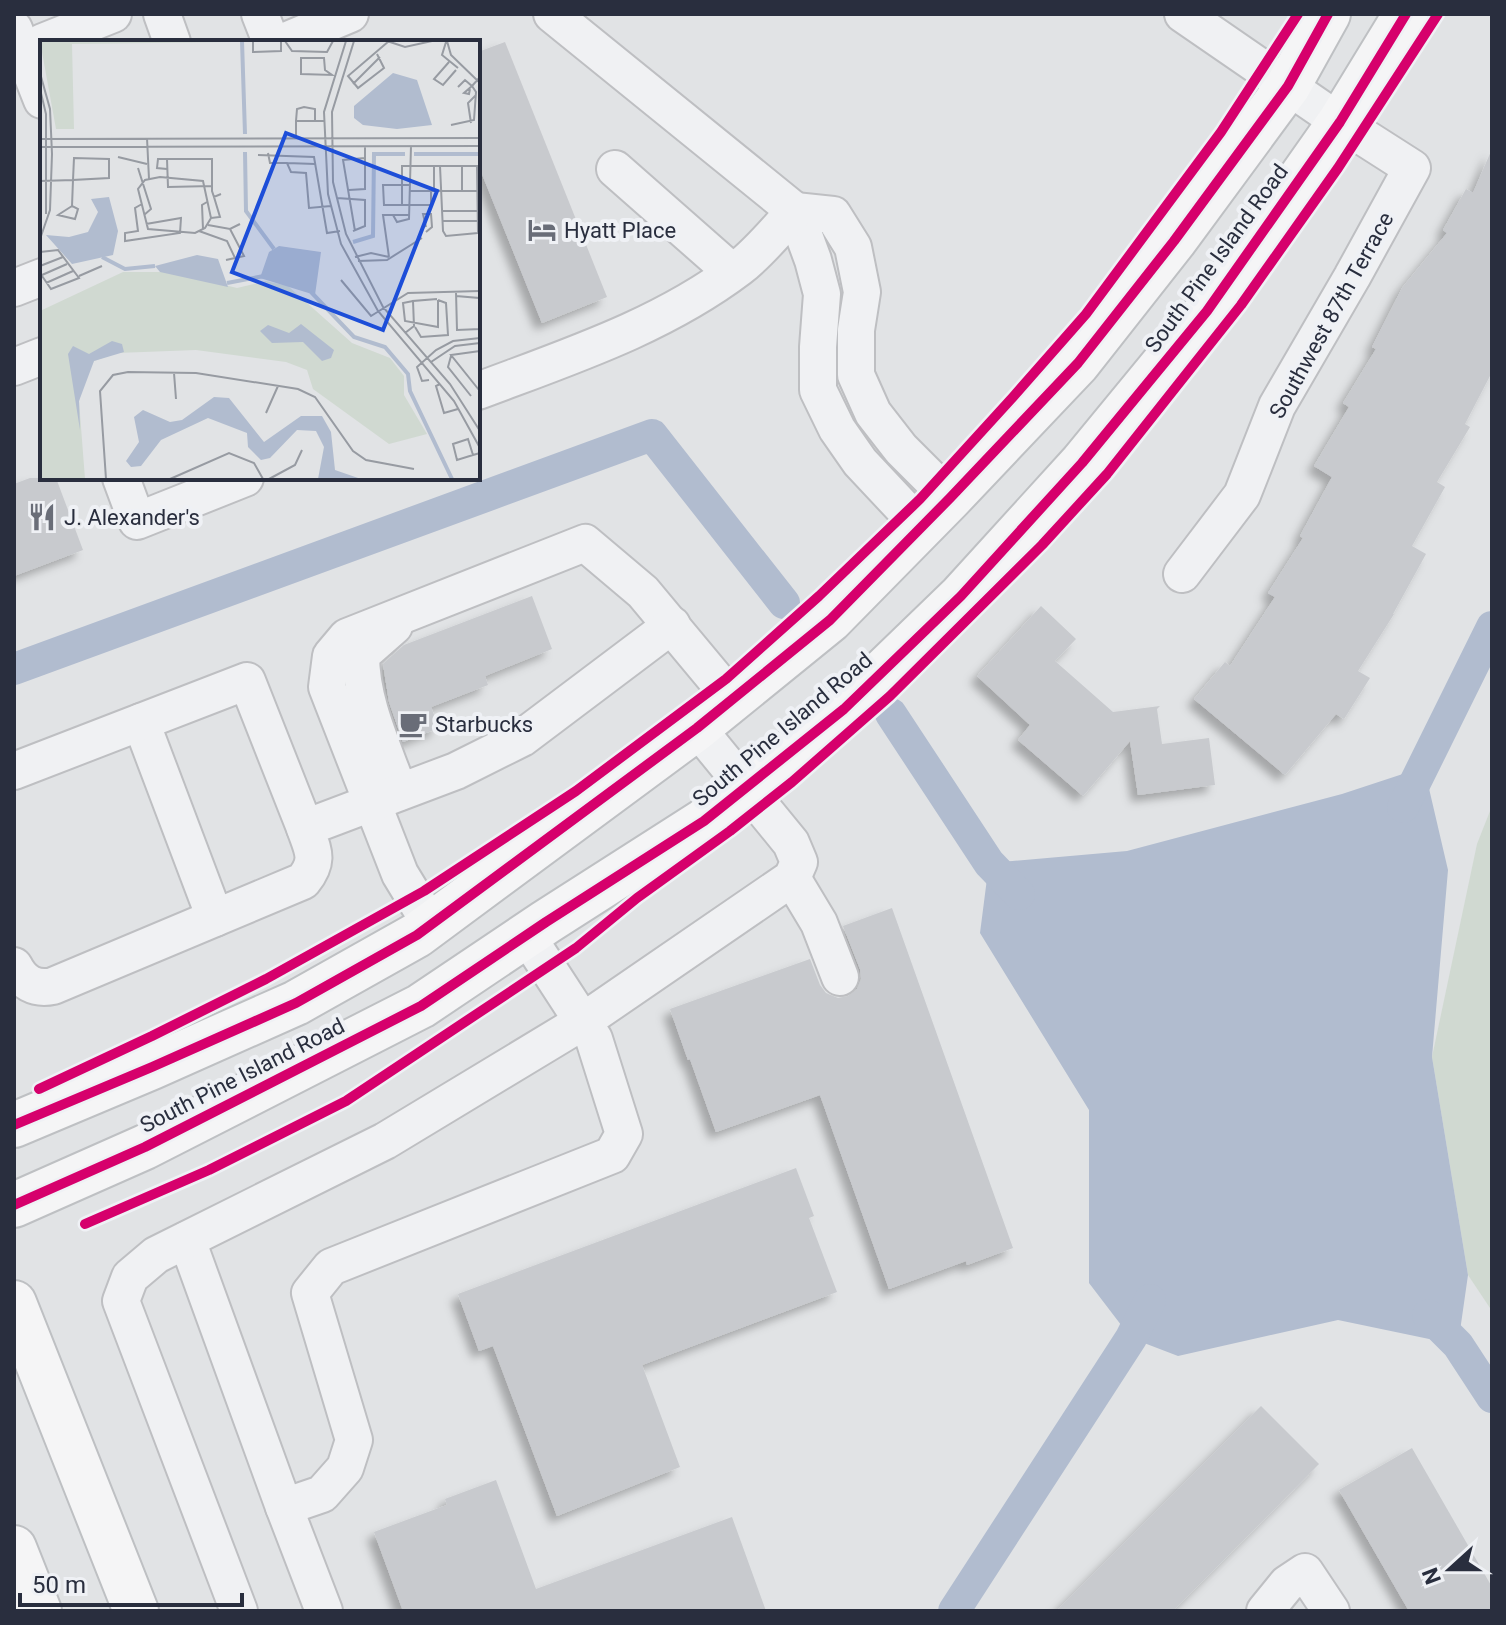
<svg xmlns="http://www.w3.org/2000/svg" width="1506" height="1625" font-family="Roboto,sans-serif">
  <defs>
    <filter id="shadow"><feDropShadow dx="-7" dy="7" stdDeviation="4" flood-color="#0004"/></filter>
  </defs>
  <rect width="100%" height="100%" fill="#e1e3e5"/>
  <path fill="#d0d9d1" d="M1492 806V1311L1468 1275 1432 1057 1477 844Z"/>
  <path fill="#b1bccf" d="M1424 767 1448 870 1432 1057 1468 1275 1458 1345 1338 1320 1178 1356 1131 1338 1089 1283V1110L980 933 989 863 1127 851 1342 794Z"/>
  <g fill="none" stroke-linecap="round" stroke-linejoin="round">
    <g stroke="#b1bccf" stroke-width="32">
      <path d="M14 669 652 435 784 603"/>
      <path d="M891 714 989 863 1019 894"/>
      <path d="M1403 807 1492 627"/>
      <path d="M1428 1315 1458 1345 1492 1397"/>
      <path d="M954 1611 1131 1338 1150 1300"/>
    </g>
  </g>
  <g fill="#c8cace" filter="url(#shadow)">
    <path d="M505 42 607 297 542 323 478 164V52Z"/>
    <path d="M1492 149V372L1465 424 1470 427 1437 482 1445 487 1412 546 1426 554 1393 614H1394L1358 671 1370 678 1344 719 1336 714 1285 775 1194 699 1225 662 1230 666 1275 597 1268 593 1303 538 1300 536 1332 477 1314 466 1349 407 1343 403 1376 349 1372 347 1402 288 1447 233 1443 230 1466 189 1473 193Z"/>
    <path d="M30 478H56L83 550 14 576V484Z"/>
    <path d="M532 596 552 649 485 676 488 685 431 707 439 728 403 742 389 702 383 664 404 645Z"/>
    <path d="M1041 606 1076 639 1055 661 1113 712 1160 706 1157 709 1162 744 1209 738 1215 785 1138 795 1130 741 1083 796 1018 740 1030 725 977 676Z"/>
    <path d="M892 908 1013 1248 967 1265 966 1261 889 1289 820 1095 716 1132 690 1059 688 1060 670 1009 810 959 820 985 826 993 838 998 848 996 857 989 861 979 860 969 843 926Z"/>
    <path d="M796 1168 814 1216 809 1218 837 1292 642 1365 680 1467 557 1516 493 1346 479 1351 458 1294Z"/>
    <path d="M1261 1406 1319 1464 1173 1611H1056Z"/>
    <path d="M1412 1448 1492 1587V1611H1409L1339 1490Z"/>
    <path d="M496 1480 536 1589 732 1517 766 1611H403L374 1532 447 1505 445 1499Z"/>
  </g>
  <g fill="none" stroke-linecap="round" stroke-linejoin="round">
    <defs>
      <g id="minor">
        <path d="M162 14 172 42"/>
        <path d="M260 14 271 42"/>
        <path d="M552 14 795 211 813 260 822 294 818 347V390L837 429 860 462 921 527"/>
        <path d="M14 29 42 100"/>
        <path d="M43 42 113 14"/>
        <path d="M283 42 350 14"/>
        <path d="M615 169 732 272"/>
        <path d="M795 211 833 215 853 247 862 292 856 330V375L873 413 901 449 950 498"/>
        <path d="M14 288 42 277"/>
        <path d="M14 367 42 356"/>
        <path d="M478 391C568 357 661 327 739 268 760 252 777 230 795 211"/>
        <path d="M121 478 137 521 245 478"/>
        <path d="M1182 574 1242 495 1277 406 1352 277 1412 168 1340 122 1183 14"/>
        <path d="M394 626 361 655C361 702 383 747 399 792"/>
        <path d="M141 722 215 918"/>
        <path d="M14 771 247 681 305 828"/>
        <path d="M792 878 819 923 840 977"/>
        <path d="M431 925 400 874 327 687 331 656 347 637 585 543 643 592 733 700"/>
        <path d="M14 966C22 982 35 990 53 986L303 881C320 860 313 851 305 828L456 771 522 738 672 625"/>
        <path d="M187 1240 284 1507"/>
        <path d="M239 1611 121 1301 130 1277 156 1255 385 1141 582 1022 792 878 799 862 791 843 697 728"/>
        <path d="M324 1611 284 1507 322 1494 345 1468 354 1440 310 1293 331 1267 612 1155 624 1134 594 1039 527 936"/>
        <path d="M1265 1611 1287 1584 1305 1572 1331 1611"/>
      </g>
      <g id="major">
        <path d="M14 1125 152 1067 296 1003 417 935 697 728 830 620 950 498 1078 363 1174 241 1288 86 1328 14"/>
        <path d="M14 1205 145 1147 421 1006 546 922 704 821 844 709 961 596 1082 463 1207 311 1340 122 1406 14"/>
        <path d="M14 1303 136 1611"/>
        <path d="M14 1548 39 1611"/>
      </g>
    </defs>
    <use href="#minor" stroke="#bebfc2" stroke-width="40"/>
    <use href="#major" stroke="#bec0c3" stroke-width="48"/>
    <use href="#minor" stroke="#f0f1f3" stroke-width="36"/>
    <use href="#major" stroke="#f5f5f6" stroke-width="44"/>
    <defs>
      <g id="cycleway">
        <path d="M39 1089 152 1036 266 979 424 891 576 791 726 679 819 596 920 499 1013 397 1086 314 1221 132 1298 14"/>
        <path d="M14 1125 152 1067 296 1003 417 935 697 728 830 620 950 498 1078 363 1174 241 1288 86 1328 14"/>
        <path d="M14 1205 145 1147 421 1006 546 922 704 821 844 709 961 596 1082 463 1207 311 1340 122 1406 14"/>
        <path d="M85 1224 209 1170 346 1101 576 948 637 898 730 831 792 782 890 696 1042 545 1107 474 1172 392 1241 305 1338 168 1438 14"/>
      </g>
    </defs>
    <use href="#cycleway" stroke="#eff1f5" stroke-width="15"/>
    <use href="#cycleway" stroke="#d6006c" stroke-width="10"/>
  </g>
  <defs>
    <symbol id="hotel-bare" viewBox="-9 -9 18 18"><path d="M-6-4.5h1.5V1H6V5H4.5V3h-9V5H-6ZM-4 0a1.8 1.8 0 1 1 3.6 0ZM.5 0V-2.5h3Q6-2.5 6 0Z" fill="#696d78" stroke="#eff1f5" stroke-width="2.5" paint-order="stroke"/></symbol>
    <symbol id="restaurant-bare" viewBox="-9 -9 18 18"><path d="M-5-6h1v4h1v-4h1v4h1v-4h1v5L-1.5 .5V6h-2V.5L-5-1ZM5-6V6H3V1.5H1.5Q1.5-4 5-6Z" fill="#696d78" stroke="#eff1f5" stroke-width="2.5" paint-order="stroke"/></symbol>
    <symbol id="cafe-bare" viewBox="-9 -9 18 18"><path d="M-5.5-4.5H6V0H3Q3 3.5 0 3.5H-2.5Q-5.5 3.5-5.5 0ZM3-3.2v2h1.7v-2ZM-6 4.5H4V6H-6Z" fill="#696d78" stroke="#eff1f5" stroke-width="2.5" paint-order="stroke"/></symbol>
  </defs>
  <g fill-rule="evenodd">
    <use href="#hotel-bare" x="522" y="210" width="40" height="40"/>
    <use href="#restaurant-bare" x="22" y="497" width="40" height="40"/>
    <use href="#cafe-bare" x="393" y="704" width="40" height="40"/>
  </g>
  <g text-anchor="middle" stroke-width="8" stroke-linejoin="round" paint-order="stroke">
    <g font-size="22" fill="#292e3e" stroke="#eff1f5" text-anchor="start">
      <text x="564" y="238">Hyatt Place</text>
      <text x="64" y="525">J. Alexander's</text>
      <text x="435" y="732">Starbucks</text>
    </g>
    <g font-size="22" fill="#292e3e" stroke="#eff1f5">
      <text transform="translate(1216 258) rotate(-54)" y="8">South Pine Island Road</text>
      <text transform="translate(1331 315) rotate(-61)" y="8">Southwest 87th Terrace</text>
      <text transform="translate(782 729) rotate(-40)" y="8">South Pine Island Road</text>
      <text transform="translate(242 1075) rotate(-27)" y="8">South Pine Island Road</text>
    </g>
  </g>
  <g transform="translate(40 40)">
    <rect width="440" height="440" fill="#e1e3e5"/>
    <path d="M0 1H193V2L32 4 34 89H16ZM83 232H131L197 248 226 241 248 246 312 303 350 318 364 336V355L387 394 349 404 273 349 267 330 246 322 156 310 77 313 54 321 44 341 39 361 45 439H0V271Z" fill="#d0d9d1"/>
    <path d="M353 33 377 40 392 85 357 89 323 85 314 78V66ZM69 157 78 191 73 215 32 224 6 195 29 197 48 192 58 172 51 159ZM239 206 281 212 275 255 220 238 229 212ZM157 215 178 219 188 247 120 232 115 226ZM261 284 294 310 291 318 282 321 263 302 232 303 220 291 228 285 249 293ZM72 301 82 304 84 312 54 321 39 361 40 390 28 314 33 306 49 314ZM174 357 189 358 224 402 261 376H282L291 392 295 430 321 439H278L284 407 276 391 257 390 230 418 221 420 208 407 207 393 168 378 121 400 101 426 91 427 86 421 99 402 94 377 103 370 130 382 142 380Z" fill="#b1bccf"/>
    <path fill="none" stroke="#b1bccf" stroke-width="4" d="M202 1 205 94M205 112 206 171 234 209M374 114H440M313 202 333 196 334 114H365M62 217 85 229 115 226M187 243 224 236M271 252 314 297 345 307 368 334 370 351 412 439"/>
    <path fill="none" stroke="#979ba2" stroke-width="2" d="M213 1V12L241 11V1M245 1 252 11 287 12 293 1M306 1 284 72 288 154 301 204 338 271 414 361 440 408M314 1 292 72 293 142 306 194 343 267 410 344 440 391M347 1 365 7 392 1M407 1 411 15 440 43M406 2 402 15 418 28M337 14 344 28 318 48 308 36 349 1M261 18H284L285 30 292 35 261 34ZM409 22 394 39 403 45 416 30M0 33 10 69 12 114 10 170 0 199M313 44 340 17M418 47 425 40 432 46 440 37M0 49 6 74V174M256 81 257 69 264 67 275 69V81M431 83 428 63 436 55M411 85 434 80 436 52 432 46 424 53 429 54 430 49M256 97V81H284M107 98 109 139M0 99 440 98M0 107 440 106M228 113 230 123H247L251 132 266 133 269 168 291 166M218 115 274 117 287 193 300 191M78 117 107 124M127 119H118L117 128 127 129M247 123 275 124M394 126V151M400 126 403 191 406 196 438 193M422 126V151M98 128 111 169 104 175M120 137 163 141 171 178 165 188 155 193 108 189 98 149 105 140ZM0 141 33 140 34 118 69 119V138L33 140 32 166 38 169 35 179 18 175 32 166M369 145H343L344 165H391V151M172 146 128 147 127 119H172V151L174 157 181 154M309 150 325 149V106M369 151H439M297 158 325 160V186L313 191M102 164 95 168 98 191 85 193V201L140 193 141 178 106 184M362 165V126H437L438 193M402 171H438M353 175 357 182 369 179 371 106M171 178 180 177 174 157M402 181H438M168 185 190 189 200 184M163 189 162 165 167 162M159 191 187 201 195 218M315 191 303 120 325 118M386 192 392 187 391 174H383L386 187M0 212 18 210 39 238 11 249 0 233M315 217 331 213 349 217M349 217 343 175H369M186 220 204 216 190 189M318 221 347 220 382 198M0 226 23 217M2 235 27 224M39 236 62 226M301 240 331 276 368 253 440 251M6 243 33 231M416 252 417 290 440 289 439 258 416 256M373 261 363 263 365 281 398 287V260M375 287 381 297 408 295 406 263 398 260M365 293 374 286 373 261 397 259M411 316 408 327 431 356M391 322 415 306 440 303M134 333 136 359M389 340 382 341 377 327 396 310 413 301 440 298M400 344 396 346 404 373 418 369M439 350 411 315 440 311M226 373 238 346M433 415 428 399 413 404 417 420 433 415 440 413M66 439 60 351 73 335 88 332 156 333 258 349 275 357 313 411 326 420 374 429M130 439 189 413 214 423 223 439M229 439 255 425 262 410"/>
    <path fill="#1d4ed8" fill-opacity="0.15" stroke="#1d4ed8" stroke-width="4" d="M246 93 397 151 343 290 192 232Z"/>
    <rect width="440" height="440" fill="none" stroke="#292e3e" stroke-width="4"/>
  </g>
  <rect width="1506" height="1625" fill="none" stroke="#292e3e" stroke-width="32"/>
  <g transform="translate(1450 1569) rotate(249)" stroke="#eff1f5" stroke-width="6" paint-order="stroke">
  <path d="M0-6L14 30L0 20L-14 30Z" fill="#292e3e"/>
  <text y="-12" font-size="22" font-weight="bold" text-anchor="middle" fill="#292e3e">N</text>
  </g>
  <path d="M20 1593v12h222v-12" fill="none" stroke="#292e3e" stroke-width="4"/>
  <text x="32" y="1593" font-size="24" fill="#292e3e" stroke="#eff1f5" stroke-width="6" paint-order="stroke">50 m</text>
</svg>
